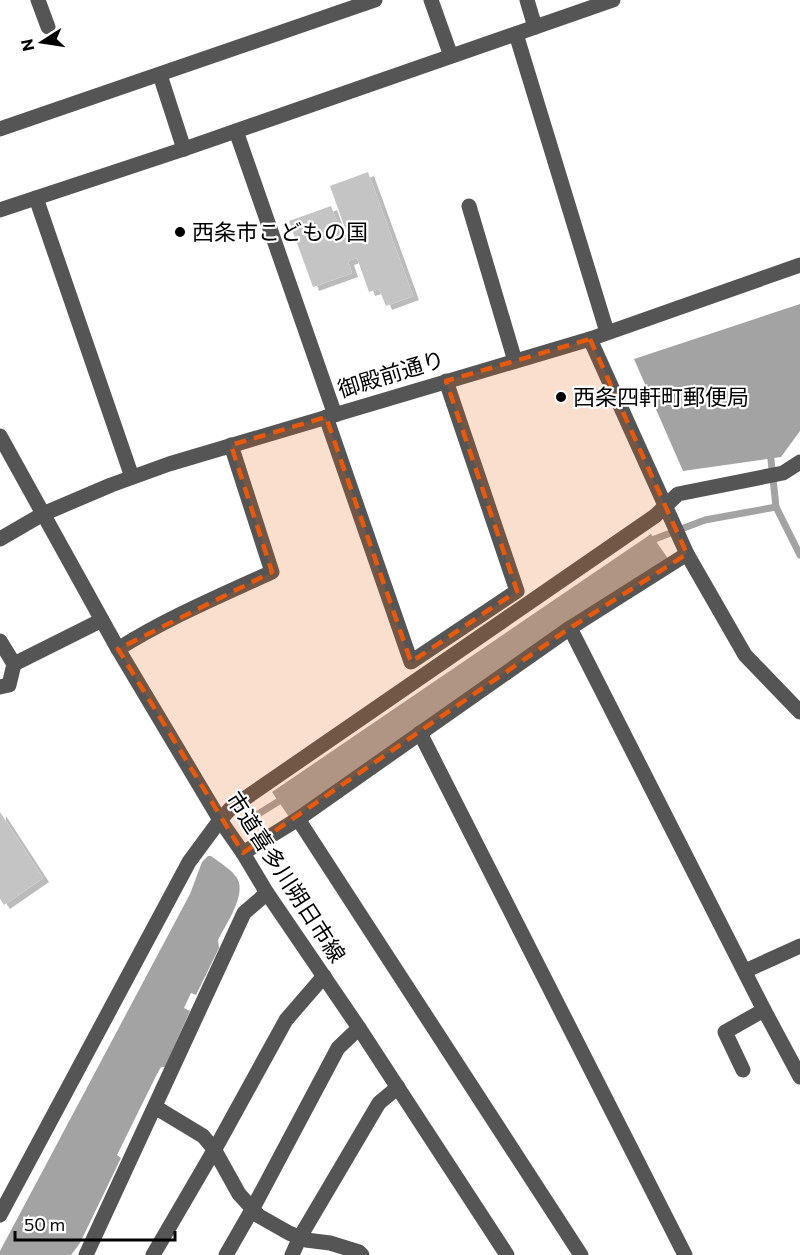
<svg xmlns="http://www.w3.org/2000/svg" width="800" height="1255" font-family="Commissioner,'Noto Sans JP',sans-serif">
  <defs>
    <filter id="shadow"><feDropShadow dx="6" dy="4" stdDeviation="0" flood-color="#0004"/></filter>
  </defs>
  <rect width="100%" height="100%" fill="#fff"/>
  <g fill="#a3a3a3">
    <path d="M800 304V431L781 457 683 471 634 359Z"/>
    <path d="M651 534 669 560 289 817 272 792Z"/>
    <path d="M208 856H211C219 862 231 869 237 878 247 894 226 924 218 940L219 948 196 995 191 993 184 1008 190 1011 165 1067H161L157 1074 117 1155 121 1158 80 1243 71 1255H0V1251L190 894 202 862Z"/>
  </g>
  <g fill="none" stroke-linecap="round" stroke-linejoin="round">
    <g stroke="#a3a3a3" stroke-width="7">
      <path d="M770 450 776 507 800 555"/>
      <path d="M647 543 652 540 705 520 776 507"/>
      <path d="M250 819 284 798"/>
    </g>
  </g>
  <g fill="#c4c4c4" filter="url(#shadow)">
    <path d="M368 172 413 296 386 306 379 289 369 292 357 258 348 261 352 273 313 287 289 221 331 206 338 225 341 223 347 238 348 237 330 186Z"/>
    <path d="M0 812 43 878 4 905 0 899Z"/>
  </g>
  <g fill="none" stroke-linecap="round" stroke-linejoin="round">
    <g stroke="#555" stroke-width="15">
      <path d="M38 0 48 27"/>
      <path d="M431 0 451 56"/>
      <path d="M527 0 535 27"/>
      <path d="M516 34 607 332"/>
      <path d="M160 75 184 149"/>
      <path d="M0 129 375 0"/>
      <path d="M236 131 335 415"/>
      <path d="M36 198 132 477"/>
      <path d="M469 206 515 361"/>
      <path d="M0 210 184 149 613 0"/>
      <path d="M590 339 687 554 745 655 800 712"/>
      <path d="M326 417 411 662 517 591 446 381"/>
      <path d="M0 436 118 649 220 820 243 853 267 893 359 1028 507 1255"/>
      <path d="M0 539 43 514 111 485 169 464 590 339 800 265"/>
      <path d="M570 628 764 1010 800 1077"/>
      <path d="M0 641 14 664 9 685 0 687"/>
      <path d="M118 649C167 618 220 596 272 572L231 445"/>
      <path d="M14 664 102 620"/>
      <path d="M420 733 685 1255"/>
      <path d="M298 819 581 1255"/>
      <path d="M243 853 298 819 570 628 687 554"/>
      <path d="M745 971 800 946"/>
      <path d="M743 1070 725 1032 764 1010"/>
      <path d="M155 1107 203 1136 214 1149 239 1194 259 1216 289 1233 306 1240 330 1243 359 1252 362 1255"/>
      <path d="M0 1215 189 862 220 820 231 808 655 516 678 494 783 473 800 462"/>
      <path d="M86 1255 244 913 267 893"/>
      <path d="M153 1255 220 1140 286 1020 324 976"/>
      <path d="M226 1255 253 1208 338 1048 359 1028"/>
      <path d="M292 1255 300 1237 379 1103 398 1087"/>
    </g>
  </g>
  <path fill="#e8590c" fill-opacity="0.2" stroke="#e8590c" stroke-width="4.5" stroke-dasharray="12 8" stroke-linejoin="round" d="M590 339 687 554 570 628 243 853 118 649 272 572 231 445 326 417 411 662 517 591 446 381Z"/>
  <g fill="#000" stroke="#fff" stroke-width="2">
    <circle cx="180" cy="232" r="6"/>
    <circle cx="561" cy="397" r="6"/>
  </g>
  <g text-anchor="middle" stroke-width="4.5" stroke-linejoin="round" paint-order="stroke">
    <g font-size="22" fill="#000" stroke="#fff" text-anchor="start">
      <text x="192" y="240">西条市こどもの国</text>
      <text x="573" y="405">西条四軒町郵便局</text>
    </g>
    <g font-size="22" fill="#000" stroke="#fff">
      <text transform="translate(391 374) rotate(-17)" y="8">御殿前通り</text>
      <text transform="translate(286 877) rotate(57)" y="8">市道喜多川朔日市線</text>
    </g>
  </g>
  <g transform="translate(42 42) rotate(258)" stroke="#ffffff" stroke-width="4.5" paint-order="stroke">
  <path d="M0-4.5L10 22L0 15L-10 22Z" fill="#000000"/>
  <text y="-9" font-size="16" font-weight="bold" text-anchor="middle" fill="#000000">N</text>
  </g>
  <path d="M15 1231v9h160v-9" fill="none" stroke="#000000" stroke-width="3"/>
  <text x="24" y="1231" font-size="18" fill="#000000" stroke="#ffffff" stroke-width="4.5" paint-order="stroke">50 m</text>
</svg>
